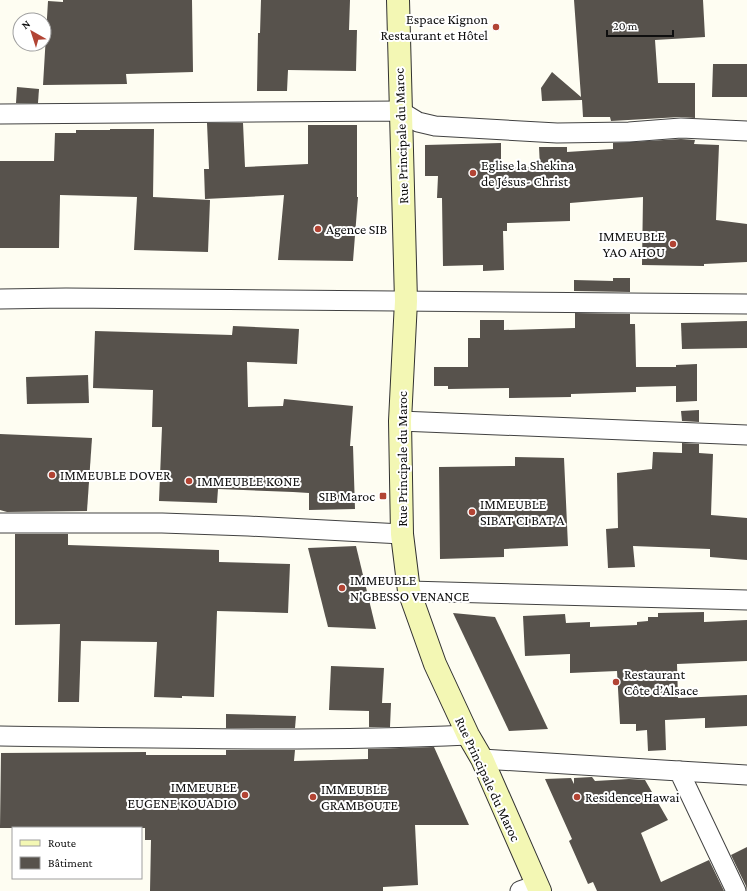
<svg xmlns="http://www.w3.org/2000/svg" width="747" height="891" font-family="'Crimson Pro',serif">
  <rect width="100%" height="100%" fill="#fefdf2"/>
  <g fill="#57524c">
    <path d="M63 0H192L193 72 126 74 127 84 43 85 48 1 63 2Z"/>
    <path d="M261 0H350L349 30H357L356 71 288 70 287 91H257L258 33H260Z"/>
    <path d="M574 0H703L705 37 655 40 658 83H695V118L680 117 611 121 610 117H583L582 100 542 101 541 88 552 72 581 97Z"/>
    <path d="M713 64H747V97H712Z"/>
    <path d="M17 87 39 89 38 103H16Z"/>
    <path d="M207 123H243L245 167 308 164V125H357V197H358L353 261 278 260 284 195 205 199 204 169H209Z"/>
    <path d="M110 129H154L153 197 210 200 208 252 134 250 137 197 60 195 59 248H0V161H54L55 133H76V130H110Z"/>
    <path d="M681 139 695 140 694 144 719 145 716 220 747 224V262L704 264V266L642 265 643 197 570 203V221L507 223V231H503L504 270 483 271V265L443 266 442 198H437L438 176H425V145L501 143V168L540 167 539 147H567V152L613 149V143Z"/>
    <path d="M613 278H630V292L574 291V280L613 281Z"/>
    <path d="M575 313 630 314V324H635L636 367H676V365L697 364V401L676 402V386L636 387V392L571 394V397L509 398V388L448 389V386H434V367H468V338H480V320H504V330L575 328Z"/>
    <path d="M747 321V348L682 349 681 323Z"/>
    <path d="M233 326 299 329 297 364 247 362 248 407 283 406 284 399 353 406 350 446H353L355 509 309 510V493L293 492V491V492L218 489 217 503 159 501 162 427H152L153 390 93 388 95 331 232 335Z"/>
    <path d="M88 375 89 403 27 404 26 377Z"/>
    <path d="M699 410V422L682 421 681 411Z"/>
    <path d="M0 434 92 438 87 511 7 512 0 510Z"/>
    <path d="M682 443 699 444V453L713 454 711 515 747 518V560L710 557V549L633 546 635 567 608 568 606 529 618 528 617 473 652 469 653 452 682 453Z"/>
    <path d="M515 457 564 458 568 546 504 549V557L440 559 439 467 515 466Z"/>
    <path d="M15 534H68V545L219 550V562L290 564 288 613 217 611 214 697 182 696V698L154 697 157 642 81 641 79 702H58L60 624 15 625Z"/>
    <path d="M356 546 376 629 328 627 308 548Z"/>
    <path d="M704 612V622L747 620V661L677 664 678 698 747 695V726L705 728V718L665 720 666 750 648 751 647 730 636 731V724H620L617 671 570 673V654L525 656 523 616 565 614 566 623 590 622V627L637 625V622L648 621V617H658V613Z"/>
    <path d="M453 613 495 617 548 729 509 731Z"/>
    <path d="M331 666 384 668 382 703H391L390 727H369V711L329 710Z"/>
    <path d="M226 714 296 716 295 728H226Z"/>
    <path d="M434 747 469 825H415L418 885 383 887V891H150L151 840H145V828H0L1 753 146 752V755H226V750H295L294 761 368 759V749Z"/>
    <path d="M592 777 595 781 629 779 645 780 668 820 641 833 661 882 709 860 724 891H597L593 882 588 884 569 841 572 839 545 779 571 778 574 784V778Z"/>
    <path d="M747 847V891L746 886 731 855Z"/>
  </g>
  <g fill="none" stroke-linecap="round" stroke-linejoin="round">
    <defs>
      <g id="street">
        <path d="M0 114 400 111 418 122 435 126 557 133 629 132 681 128 747 131"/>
        <path d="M0 299 66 298 747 304"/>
        <path d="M400 421 747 435"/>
        <path d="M0 523H162L248 526 402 534"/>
        <path d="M409 591 747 600"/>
        <path d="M0 736C156 738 312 742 468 735"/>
        <path d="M482 759 679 771 736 891"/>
        <path d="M679 771 747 775"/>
        <path d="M520 891 537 885"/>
      </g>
      <path id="secondary" d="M398 0 406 301 400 421 402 534 409 591 435 664 468 735 482 759 540 891"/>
    </defs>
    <use href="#street" stroke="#424242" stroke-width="21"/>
    <use href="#secondary" stroke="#313131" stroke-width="24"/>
    <use href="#street" stroke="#fff" stroke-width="19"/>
    <use href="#secondary" stroke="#f3f7b4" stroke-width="22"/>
  </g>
  <g fill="#b24434" stroke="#fff" stroke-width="1.5">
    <circle cx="496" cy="27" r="4"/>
    <circle cx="473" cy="173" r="4"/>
    <circle cx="318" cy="229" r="4"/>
    <circle cx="673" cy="244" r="4"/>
    <circle cx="52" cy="475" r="4"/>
    <circle cx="189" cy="481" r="4"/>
    <rect x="379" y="492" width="8" height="8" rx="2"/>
    <circle cx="472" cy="512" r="4"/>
    <circle cx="342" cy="588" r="4"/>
    <circle cx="616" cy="682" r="4"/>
    <circle cx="245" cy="795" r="4"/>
    <circle cx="313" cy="797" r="4"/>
    <circle cx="577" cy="797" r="4"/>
  </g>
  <g text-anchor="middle" stroke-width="4" stroke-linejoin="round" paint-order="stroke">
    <g font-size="14" fill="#0f0f0f" stroke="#fff" text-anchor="start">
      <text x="488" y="24" text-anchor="end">Espace Kignon<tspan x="488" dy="16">Restaurant et Hôtel</tspan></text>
      <text x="481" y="170">Eglise la Shekina<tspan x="481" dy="16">de Jésus- Christ</tspan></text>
      <text x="326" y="234">Agence SIB</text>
      <text x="665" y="241" text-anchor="end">IMMEUBLE<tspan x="665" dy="16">YAO AHOU</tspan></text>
      <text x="60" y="480">IMMEUBLE DOVER</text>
      <text x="197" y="486">IMMEUBLE KONE</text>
      <text x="375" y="501" text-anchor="end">SIB Maroc</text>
      <text x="480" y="509">IMMEUBLE<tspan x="480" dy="16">SIBAT CI BAT A</tspan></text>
      <text x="350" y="585">IMMEUBLE<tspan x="350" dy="16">N'GBESSO VENANCE</tspan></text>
      <text x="624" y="679">Restaurant<tspan x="624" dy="16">Côte d’Alsace</tspan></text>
      <text x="237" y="792" text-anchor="end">IMMEUBLE<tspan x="237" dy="16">EUGENE KOUADIO</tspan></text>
      <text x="321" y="794">IMMEUBLE<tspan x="321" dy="16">GRAMBOUTE</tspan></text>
      <text x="585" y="802">Residence Hawai</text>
    </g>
    <g font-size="14" fill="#0f0f0f" stroke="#fff">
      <text transform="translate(401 136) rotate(-92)" y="5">Rue Principale du Maroc</text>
      <text transform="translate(402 459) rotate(-90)" y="5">Rue Principale du Maroc</text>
      <text transform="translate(488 779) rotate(65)" y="5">Rue Principale du Maroc</text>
    </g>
  </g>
  <rect x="12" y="827" width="130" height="52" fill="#ffffff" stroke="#9f9f9f"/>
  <rect x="20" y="840" width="20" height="6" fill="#f3f7b4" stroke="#9f9f9f"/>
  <text x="48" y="847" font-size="12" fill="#0f0f0f">Route</text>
  <rect x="20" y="857" width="20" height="12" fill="#57524c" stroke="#9f9f9f"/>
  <text x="48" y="867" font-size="12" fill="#0f0f0f">Bâtiment</text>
  <g transform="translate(32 32) rotate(321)"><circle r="19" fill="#ffffff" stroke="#9f9f9f"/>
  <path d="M0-3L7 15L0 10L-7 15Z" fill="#b24434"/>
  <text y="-6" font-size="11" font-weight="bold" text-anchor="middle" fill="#0f0f0f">N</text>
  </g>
  <path d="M607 30v6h66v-6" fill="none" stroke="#0f0f0f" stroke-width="2"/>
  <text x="613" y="30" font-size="12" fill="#0f0f0f" stroke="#ffffff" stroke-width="3" paint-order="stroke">20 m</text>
</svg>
